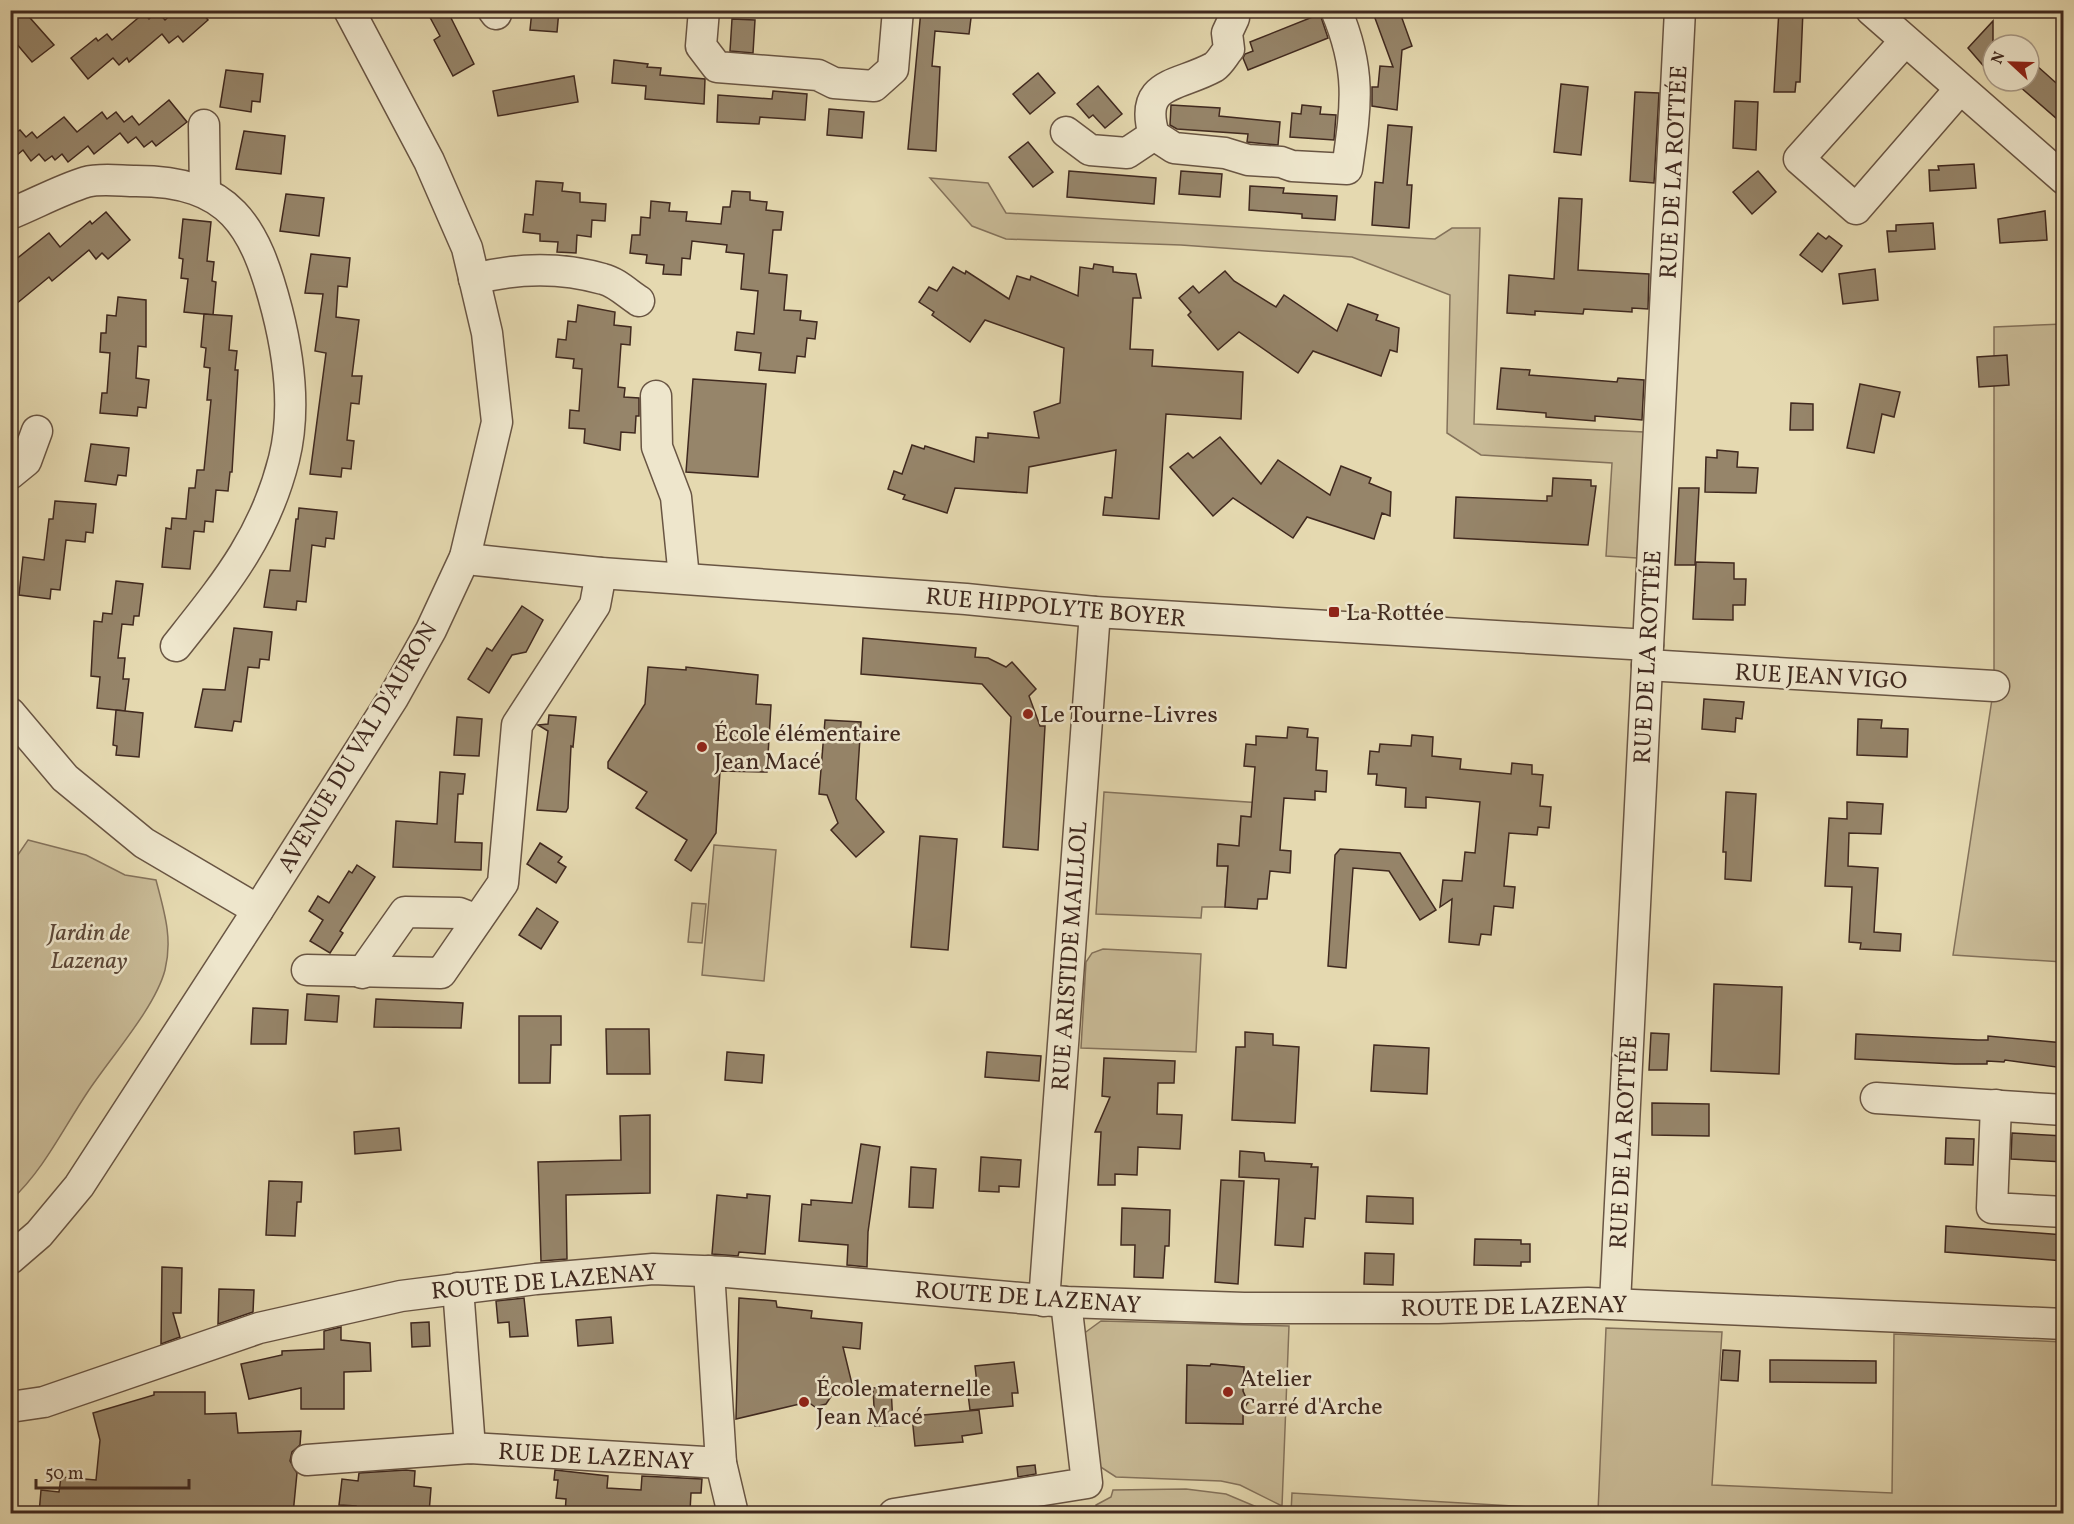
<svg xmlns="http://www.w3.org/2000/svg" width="2074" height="1524" font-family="Vollkorn,serif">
  <rect width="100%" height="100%" fill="#e5d9b0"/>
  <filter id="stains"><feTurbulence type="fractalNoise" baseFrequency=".00333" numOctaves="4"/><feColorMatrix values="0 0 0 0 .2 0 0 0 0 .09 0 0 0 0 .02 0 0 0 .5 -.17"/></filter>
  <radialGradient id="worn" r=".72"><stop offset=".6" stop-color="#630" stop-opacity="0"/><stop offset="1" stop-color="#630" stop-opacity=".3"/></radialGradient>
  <g fill="#c9bb97" stroke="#84725b" stroke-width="1.5" fill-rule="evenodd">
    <path d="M930 178 988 183 1006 213 1435 239 1452 228H1480L1474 424 1644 432 1637 558 1606 556 1612 463 1481 455 1447 433 1450 295 1352 257 1181 245 1006 239 972 226Z"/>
    <path d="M2063 324V962L1953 955 1994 686V327Z"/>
    <path d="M1104 792 1261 803 1251 817 1241 816 1239 846 1218 844 1217 865 1228 866 1225 907H1202L1201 918 1096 914Z"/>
    <path d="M28 840 86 855 125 875 156 880C164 911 173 938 165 970 155 1008 110 1058 87 1093 63 1129 43 1171 11 1200V865Z"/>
    <path d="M714 845 776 850 764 981 702 975Z"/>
    <path d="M692 903 706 904 702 943 688 942Z"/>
    <path d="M1103 949 1201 954 1196 1052 1081 1048 1086 962 1092 953Z"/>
    <path d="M1101 1321 1289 1326 1282 1506 1240 1485 1221 1481 1116 1477 1096 1464 1079 1337ZM1211 1364 1244 1367 1243 1391H1241L1248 1403 1243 1406V1424L1186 1423 1187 1365 1210 1366Z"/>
    <path d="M1606 1328 1722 1332 1712 1485 1892 1493 1894 1334 2063 1342V1513H1291L1292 1493 1598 1511Z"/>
    <path d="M1186 1489 1226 1494 1271 1513H1097L1096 1505 1111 1497 1113 1490Z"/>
  </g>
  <g fill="#96856a" stroke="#40291f" stroke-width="1.5">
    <path d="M10 10H23L54 45 32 62 10 36Z"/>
    <path d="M176 10H200L208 20 183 42 178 36 169 43 162 34 129 62 127 58 119 65 113 58 88 79 71 58 96 38 98 41 107 34 112 40 144 13 149 19 157 11 165 20Z"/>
    <path d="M426 10H447L474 64 453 76 434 40 440 36Z"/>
    <path d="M532 10H559L557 32 530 30Z"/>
    <path d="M921 10H972L969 34 935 31 932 66 940 67 936 151 908 149Z"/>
    <path d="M1372 10H1399L1412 46 1402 50 1397 110 1372 106V87H1378L1380 66 1393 67Z"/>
    <path d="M1779 10H1803L1800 82H1796L1795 92H1774Z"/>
    <path d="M1320 14 1328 38 1248 70 1243 58 1245 54 1253 51 1250 42Z"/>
    <path d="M732 19 755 20 753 53 730 51Z"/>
    <path d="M1993 21V77L1968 48Z"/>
    <path d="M614 60 648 64 647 67 661 68 660 75 705 79 704 104 645 99 646 86 612 83Z"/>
    <path d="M2036 65 2064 90V125L2019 86 2023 81H2029V74Z"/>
    <path d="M226 70 263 74 260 102 252 101 251 112 220 107Z"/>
    <path d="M1038 73 1055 93 1030 114 1013 94Z"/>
    <path d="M574 76 578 102 498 116 493 91Z"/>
    <path d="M1561 84 1588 87 1581 155 1554 152Z"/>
    <path d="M1098 86 1122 114 1105 128 1093 115 1089 118 1077 104Z"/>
    <path d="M773 91 807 94 805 120 760 117 759 124 717 122 718 95 772 99Z"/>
    <path d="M1635 92 1659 93 1654 183 1630 181Z"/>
    <path d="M169 100 187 122 156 146 152 141 144 147 136 137 128 143 120 133 94 154 88 146 68 162 62 154 55 160 52 156 45 161 39 154 31 161 23 150 10 161V137L20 130 26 137 32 132 37 138 64 117 77 132 102 112 107 119 116 112 124 122 132 116 139 125Z"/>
    <path d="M1735 101 1758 102 1756 150 1733 148Z"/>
    <path d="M1171 105 1220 108 1219 116 1280 122 1278 145 1247 142 1248 134 1177 129 1170 125Z"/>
    <path d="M1302 105 1321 107 1320 114 1336 115 1334 140 1290 137 1292 113 1301 114Z"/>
    <path d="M829 109 864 112 862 138 827 135Z"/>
    <path d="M1388 125 1412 127 1407 185H1412L1409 228 1372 225 1375 182 1383 183Z"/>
    <path d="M244 131 285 136 281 174 236 169Z"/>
    <path d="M1028 142 1053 172 1033 187 1009 157Z"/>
    <path d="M1974 164 1976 188 1930 191 1929 170H1939L1938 166Z"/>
    <path d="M1069 171 1156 178 1154 204 1067 197Z"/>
    <path d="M1181 171 1222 174 1220 197 1179 194Z"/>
    <path d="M1758 171 1776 192 1752 214 1733 192Z"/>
    <path d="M536 181 563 183 562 191 580 193V202L606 204 605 221 592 220 591 237 577 235 576 253 557 252 558 242 540 241V234L523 232 525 214 533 215Z"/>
    <path d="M1250 186 1284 188 1283 193 1337 196 1335 220 1302 218V214L1249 210Z"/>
    <path d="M732 191 750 192V200L767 202 766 210 783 212 781 230H773L769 273 787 275 784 310 801 311 800 320 817 322 815 339 807 338 805 357 797 356 795 373 759 370 761 353 735 350 737 332 754 334 758 291 741 289 744 254 726 252 727 245 692 241 690 259 682 258 681 275 663 274 664 265 646 263 647 255 630 253 632 235H640L641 217 650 218 651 201 670 203 669 211 687 212 686 221 721 224 723 207H730Z"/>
    <path d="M286 194 324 198 319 236 280 231Z"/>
    <path d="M1559 198 1582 199 1578 270 1649 274 1648 309 1632 308V312L1584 309 1583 314 1535 311V315L1507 313 1509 275 1554 279Z"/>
    <path d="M2045 211 2047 240 2000 243 1998 219Z"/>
    <path d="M106 212 130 240 108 259 102 253 96 259 89 250 52 281 49 277 10 309V264L49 233 60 247 90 221 92 224Z"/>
    <path d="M183 219 211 222 207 261 214 262 212 281 216 282 213 315 184 312 188 279 181 278 183 259 179 258Z"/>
    <path d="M1933 223 1935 249 1889 252 1887 231H1896V225Z"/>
    <path d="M1818 233 1826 239 1829 236 1842 246 1822 272 1800 255Z"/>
    <path d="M311 254 350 258 347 287 338 286 336 317 359 320 352 376H362L359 404 351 403 347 440 354 441 351 469 342 468 341 477 310 474 326 353 315 351 323 294 305 293Z"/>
    <path d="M1094 264 1113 267V272L1136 274 1141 298H1133L1130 349 1153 350 1152 366 1243 372 1241 419 1166 414 1159 519 1103 515 1105 497 1112 498 1116 450 1029 467 1027 493 955 488 947 513 903 499 905 495 888 489 894 471 902 474 912 445 924 449 925 446 974 462 976 437 988 438V433L1039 438 1034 412 1060 403 1064 348 985 320 970 342 932 315 934 312 919 302 929 287 937 291 953 267 965 274 966 271 1009 299 1017 276 1030 280 1031 276 1078 296 1080 267 1093 269Z"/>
    <path d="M1875 269 1878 300 1843 304 1839 274Z"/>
    <path d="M1225 271 1234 281 1276 307 1284 295 1337 331 1348 304 1378 315 1376 320 1399 328 1397 352 1390 350 1381 376 1313 351 1298 373 1239 332 1218 350 1188 315 1191 312 1179 298 1193 286 1199 293Z"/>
    <path d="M118 297 146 300V347L138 346 136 378 149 380 146 408 138 407 137 416 100 413 102 393H107L110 353 100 352 101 333H106L107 315 116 316Z"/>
    <path d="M578 305 615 312 614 325 631 327 630 345 621 344 618 387 625 388 624 397 639 398V416H636L635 433 621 432 620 450 584 443 585 429 569 428 570 410 579 411 582 369 573 368 574 359 556 357 558 339 566 340 568 321 576 322Z"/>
    <path d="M204 314 232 316 229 350 237 351 235 370H238L232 472H230L228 491 216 490 213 522 205 521 204 532 194 531 190 569 162 567 166 528 171 529 172 518 186 519 189 488H195L197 470H204L211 400H207L210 368 204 367 206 348 201 347Z"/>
    <path d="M2007 355 2009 385 1979 387 1977 357Z"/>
    <path d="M1501 368 1530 370 1529 375 1568 378 1617 382 1618 378 1644 380 1642 420 1595 416V421L1546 417V413L1497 409Z"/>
    <path d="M693 379 766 384 758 477 686 472Z"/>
    <path d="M1860 384 1900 392 1894 417 1882 414 1874 453 1847 448Z"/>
    <path d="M1791 403 1813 404V430H1790Z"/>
    <path d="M1220 437 1261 484 1278 460 1330 495 1341 466 1371 478 1369 483 1391 492 1390 516 1382 513 1374 539 1307 517 1293 538 1233 498 1213 516 1170 467 1188 453 1193 458Z"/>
    <path d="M91 444 129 448 126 476 118 475 116 485 85 481Z"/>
    <path d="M1717 450 1738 452 1737 467 1758 468 1756 493 1705 492 1706 457 1717 458Z"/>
    <path d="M1553 478 1591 480V486H1596L1588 545 1454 538 1456 497 1547 501V496H1552Z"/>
    <path d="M1679 488H1699L1695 565H1675Z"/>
    <path d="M55 501 96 504 93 533 86 532 85 542 66 540 60 590 51 589 50 599 19 595 23 557 44 560 49 519H53Z"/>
    <path d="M299 508 337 512 334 539 326 538 325 547 312 545 306 602 297 601 296 610 264 607 270 570 290 571 296 519H298Z"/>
    <path d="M1696 562 1734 563V579H1746L1745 605H1733V620L1693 619Z"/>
    <path d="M116 581 143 584 139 616H134L133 625 122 624 118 658H125L123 679H129L125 711 97 708 100 677 91 676 94 621 102 622 103 613 112 614Z"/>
    <path d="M522 606 543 620 526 652 512 655 489 693 468 679 487 648 492 651Z"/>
    <path d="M234 628 272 632 269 660 260 659 259 668 248 667 241 722 234 721 232 731 195 727 203 689 225 690Z"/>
    <path d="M863 638 976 648 975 657 988 658 1006 667 1012 662 1036 689 1029 696 1040 726H1045L1038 850 1003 847 1011 717 982 684 861 674Z"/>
    <path d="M648 667 686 670V667L758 675 756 704 771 705 767 772 720 771 716 833 691 871 675 860 687 840 636 808 647 792 608 768V762L645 704Z"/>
    <path d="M1704 699 1744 702 1742 719 1736 718 1735 732 1702 729Z"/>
    <path d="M116 710 143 713 139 757 116 755 117 746 113 745Z"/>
    <path d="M549 715 576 717 573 747 571 746 568 808 566 812 537 810 548 731 538 725 548 724Z"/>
    <path d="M457 717 482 719 479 756 454 755Z"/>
    <path d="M1858 719 1882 720 1881 728 1908 729 1907 757 1857 755Z"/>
    <path d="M825 720 861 722 856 799 884 832 856 857 831 830 838 823 827 795 819 794Z"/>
    <path d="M1288 727 1308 729 1307 737 1318 738 1316 770 1327 771 1326 792 1315 791V800L1284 798 1280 850 1291 851 1290 873 1270 871 1267 899H1258L1257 909 1225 907 1228 866H1217L1218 844 1239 846 1241 816 1251 817 1255 767 1244 766 1246 744 1256 745V736L1287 738Z"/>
    <path d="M1412 735 1433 737 1432 756 1461 759 1460 769 1511 774 1512 763 1532 765V774L1543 775 1540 806 1551 807 1549 828 1538 827 1537 835 1509 833 1504 886 1515 887 1513 908 1494 906 1491 935 1481 934 1479 945 1449 942 1452 899 1440 907 1443 880 1462 881 1465 852 1475 853 1480 802 1426 797V808L1405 807 1406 788 1376 785 1377 774H1368L1370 751 1379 752 1380 744 1411 746Z"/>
    <path d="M440 772 465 774 463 794H458L455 842 482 843 481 870 393 867 396 821 437 824Z"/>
    <path d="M1726 792 1756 794 1751 881 1725 879 1726 852H1723Z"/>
    <path d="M1847 802 1883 804 1881 834 1849 833 1848 866 1878 868 1874 932 1901 934 1900 951 1860 949 1861 943 1849 942 1852 887 1825 886 1829 818 1847 819Z"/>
    <path d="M920 836 957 839 948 950 911 947Z"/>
    <path d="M540 843 562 857 558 862 566 867 556 883 527 864Z"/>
    <path d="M1340 849 1400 853 1436 910 1420 920 1389 871 1353 868 1346 968 1328 966 1335 855Z"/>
    <path d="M357 865 375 877 340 931 343 933 330 953 310 941 323 920 309 911 318 896 329 903 349 871 352 873Z"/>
    <path d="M537 908 558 922 541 949 519 935Z"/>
    <path d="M1714 984 1782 987 1779 1074 1711 1071Z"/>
    <path d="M307 994 339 996 337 1022 305 1020Z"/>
    <path d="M376 999 463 1003 461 1028 374 1027Z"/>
    <path d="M253 1008 288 1010 286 1044H251Z"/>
    <path d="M519 1016H561V1045H551L550 1083H519Z"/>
    <path d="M606 1029H649L650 1074H607Z"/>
    <path d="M1245 1032 1273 1034V1045L1299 1047 1295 1123 1232 1120 1236 1047H1245Z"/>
    <path d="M1651 1033 1669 1034 1667 1070H1649Z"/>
    <path d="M1856 1034 1978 1040H1988V1036L2064 1043V1068L2005 1060 2004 1062 1987 1061V1064H1955L1855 1059Z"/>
    <path d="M1374 1045 1429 1048 1427 1094 1371 1091Z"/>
    <path d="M727 1052 764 1055 762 1083 725 1080Z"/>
    <path d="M987 1052 1041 1056 1039 1081 985 1077Z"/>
    <path d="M1104 1058 1175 1061 1174 1083H1158L1157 1114 1182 1115 1180 1149 1138 1147 1137 1175 1115 1174V1185H1098L1101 1132H1095L1110 1097 1102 1096Z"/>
    <path d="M1652 1103 1709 1104V1136L1652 1135Z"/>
    <path d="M650 1115V1193L566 1195 567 1259 541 1261 538 1162 621 1160 620 1116Z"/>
    <path d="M399 1128 401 1150 355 1154 354 1132Z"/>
    <path d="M2012 1133 2064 1136V1162L2011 1159Z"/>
    <path d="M1946 1138 1974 1139 1973 1165 1945 1164Z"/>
    <path d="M861 1144 880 1147 868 1232 867 1267 847 1265 848 1245 799 1241 802 1204 811 1205V1200L852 1203Z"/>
    <path d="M1240 1151 1264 1153 1265 1161 1312 1164 1311 1167H1318L1315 1219 1305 1218 1303 1247 1275 1245 1279 1179 1239 1177Z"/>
    <path d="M981 1157 1021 1160 1019 1187 999 1186V1192L979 1191Z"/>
    <path d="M911 1167 936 1169 933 1208 909 1207Z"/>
    <path d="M1221 1180 1244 1181 1238 1284 1215 1282Z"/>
    <path d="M269 1181 302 1182 301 1202H297L295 1236 266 1235Z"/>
    <path d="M747 1194 770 1196 765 1254 739 1252 738 1256 712 1254 717 1195 747 1198Z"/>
    <path d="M1367 1196 1413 1198V1224L1366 1222Z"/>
    <path d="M1122 1208 1170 1210 1169 1246H1165L1163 1278 1134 1277 1135 1245H1121Z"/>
    <path d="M1946 1226 2064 1235V1261L1945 1252Z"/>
    <path d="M1475 1239 1521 1240V1244H1530V1262H1521V1266L1474 1265Z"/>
    <path d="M1365 1253 1394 1254 1393 1285 1364 1284Z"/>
    <path d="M162 1267 182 1268 181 1313H173L180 1337 161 1344Z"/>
    <path d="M219 1289 254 1290 253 1312 218 1324Z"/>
    <path d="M524 1298 528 1336 510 1337 509 1322 498 1323 496 1301Z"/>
    <path d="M739 1298 776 1301 777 1307 812 1311 811 1318 862 1323 860 1349 843 1347 852 1384 836 1389 826 1404 815 1407 808 1402 736 1419Z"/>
    <path d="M611 1317 613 1343 578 1346 576 1320Z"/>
    <path d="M429 1322 430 1346 412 1347 411 1323Z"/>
    <path d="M341 1327V1340L370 1343 371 1371 344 1372V1409H301V1388L249 1399 241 1364 282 1355V1351L324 1349V1331Z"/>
    <path d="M1723 1350 1740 1351 1738 1381 1721 1380Z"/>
    <path d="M1770 1360 1876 1361V1383L1770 1382Z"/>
    <path d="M1014 1362 1018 1393H1012L1013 1406 970 1410 967 1386 977 1384 975 1366Z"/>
    <path d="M1211 1364 1244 1367 1243 1391 1248 1402 1243 1410V1424L1186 1423 1187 1365 1210 1366Z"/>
    <path d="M891 1387 893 1425 875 1426 873 1388Z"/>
    <path d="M154 1392H205V1414L236 1413 238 1433 301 1431 300 1445 292 1452 290 1461 297 1473 293 1514H39L41 1490 59 1492 61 1477 96 1480 100 1440 93 1413 154 1395Z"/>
    <path d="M979 1410 982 1433 962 1436 963 1442 915 1446 912 1416Z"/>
    <path d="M1035 1465 1036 1474 1018 1477 1017 1467Z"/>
    <path d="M406 1470 415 1471 414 1486 431 1488 429 1513 356 1514V1506L339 1505 342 1479 358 1481 359 1473Z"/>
    <path d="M555 1470 608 1476 607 1488 641 1490 642 1476 702 1479 701 1493H691L690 1511 679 1510 678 1514H565L566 1499 556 1498 558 1480H554Z"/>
    <path d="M1041 1508 1042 1514H1024V1511Z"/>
  </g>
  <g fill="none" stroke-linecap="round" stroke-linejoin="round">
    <defs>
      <g id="minor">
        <path d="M493 10 496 14V10"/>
        <path d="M704 10 701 46 717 67 818 75 834 83 874 86 893 69 898 10"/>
        <path d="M1232 10 1234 18 1227 33 1229 49C1224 55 1220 63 1214 67 1178 87 1138 81 1154 135L1174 148 1225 153 1248 160 1281 162 1292 166 1347 169C1356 107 1362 71 1336 10"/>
        <path d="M1871 10 2064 179"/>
        <path d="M1905 41 1799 159 1856 209 1960 89"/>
        <path d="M204 125 205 192"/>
        <path d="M1066 132 1090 150 1127 153 1154 135"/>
        <path d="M10 214C35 204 60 190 86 182 100 178 121 181 136 181 230 181 255 225 277 310 289 357 296 411 284 459 264 538 225 584 176 646"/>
        <path d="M474 279C516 268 561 267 603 279 616 282 628 294 639 301"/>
        <path d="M656 396 657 447 676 497 684 578"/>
        <path d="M10 474 26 461 37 431"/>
        <path d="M465 557 476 560 601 573 966 599 1095 612 1648 645"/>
        <path d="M1647 665 1994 686"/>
        <path d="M10 713 65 778 144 843 258 910"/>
        <path d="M307 970 441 973 503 883 517 725 595 605 601 573"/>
        <path d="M362 973 405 912 459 913 477 920"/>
        <path d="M1876 1098 2064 1110"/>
        <path d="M1996 1105 1992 1208 2064 1212"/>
        <path d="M10 1259 39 1234 79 1186 258 910 393 698 431 630 465 557 497 422 487 333 467 248 429 161 349 10"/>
        <path d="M709 1271 721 1463 733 1514"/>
        <path d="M458 1288 470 1448"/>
        <path d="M1044 1301 1095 612"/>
        <path d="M1615 1303 1680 10"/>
        <path d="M10 1407 44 1402 259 1328 401 1296 536 1279 653 1269 727 1272 1066 1302 1244 1308H1438L1588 1303 2064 1324"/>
        <path d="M307 1460 470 1448 721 1463"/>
        <path d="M894 1514 1087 1483 1066 1302"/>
      </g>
    </defs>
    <use href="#minor" stroke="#695543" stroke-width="33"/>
    <use href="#minor" stroke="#eee6cc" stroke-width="30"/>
  </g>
  <g fill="#8f2418" stroke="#eee6cc" stroke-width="2">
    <rect x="1328" y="606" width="12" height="12" rx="3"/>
    <circle cx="1028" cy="714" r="6"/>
    <circle cx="702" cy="747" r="6"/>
    <circle cx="1228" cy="1392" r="6"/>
    <circle cx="804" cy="1402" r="6"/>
  </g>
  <g text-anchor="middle" stroke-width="5" stroke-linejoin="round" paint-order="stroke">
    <g font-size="24" fill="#40291f" stroke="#eee6cc">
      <text transform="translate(1673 172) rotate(-87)" y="8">RUE DE LA ROTTÉE</text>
      <text transform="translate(1056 607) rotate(5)" y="8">RUE HIPPOLYTE BOYER</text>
      <text transform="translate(1647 657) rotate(-87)" y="8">RUE DE LA ROTTÉE</text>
      <text transform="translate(1821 676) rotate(3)" y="8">RUE JEAN VIGO</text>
      <text transform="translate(357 747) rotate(-59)" y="8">AVENUE DU VAL D'AURON</text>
      <text transform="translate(1069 956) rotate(-86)" y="8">RUE ARISTIDE MAILLOL</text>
      <text transform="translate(1623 1142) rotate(-87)" y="8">RUE DE LA ROTTÉE</text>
      <text transform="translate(544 1281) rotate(-5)" y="8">ROUTE DE LAZENAY</text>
      <text transform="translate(1028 1297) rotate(4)" y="8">ROUTE DE LAZENAY</text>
      <text transform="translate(1514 1306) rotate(-1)" y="8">ROUTE DE LAZENAY</text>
      <text transform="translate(596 1456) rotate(3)" y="8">RUE DE LAZENAY</text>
    </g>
    <g font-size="24" fill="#40291f" stroke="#eee6cc" text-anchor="start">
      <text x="1346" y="620">La Rottée</text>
      <text x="1040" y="722">Le Tourne-Livres</text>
      <text x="714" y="741">École élémentaire<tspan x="714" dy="28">Jean Macé</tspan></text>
      <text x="1240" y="1386">Atelier<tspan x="1240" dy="28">Carré d'Arche</tspan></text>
      <text x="816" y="1396">École maternelle<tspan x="816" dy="28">Jean Macé</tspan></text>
    </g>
    <g font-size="24" font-style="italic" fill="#5b4637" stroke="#eee6cc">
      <text x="89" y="940">Jardin de<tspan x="89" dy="28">Lazenay</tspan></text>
    </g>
  </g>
  <rect width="2074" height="1524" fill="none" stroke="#e5d9b0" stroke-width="36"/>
  <rect x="12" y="12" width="2050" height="1500" fill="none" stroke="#40291f" stroke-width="3"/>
  <rect x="18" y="18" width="2038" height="1488" fill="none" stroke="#40291f" stroke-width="1.5"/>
  <g transform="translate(2011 63) rotate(292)"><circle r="28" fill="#eee6cc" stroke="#a89a87" stroke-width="1.5"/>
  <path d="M0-4.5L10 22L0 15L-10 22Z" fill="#8f2418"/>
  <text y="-9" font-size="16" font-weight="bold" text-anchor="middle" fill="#40291f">N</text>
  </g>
  <path d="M36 1479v9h153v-9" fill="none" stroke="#40291f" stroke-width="3"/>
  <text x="45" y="1479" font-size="18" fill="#40291f" stroke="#eee6cc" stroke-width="4.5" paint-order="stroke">50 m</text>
  <rect width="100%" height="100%" filter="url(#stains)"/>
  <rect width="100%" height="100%" fill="url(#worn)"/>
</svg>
